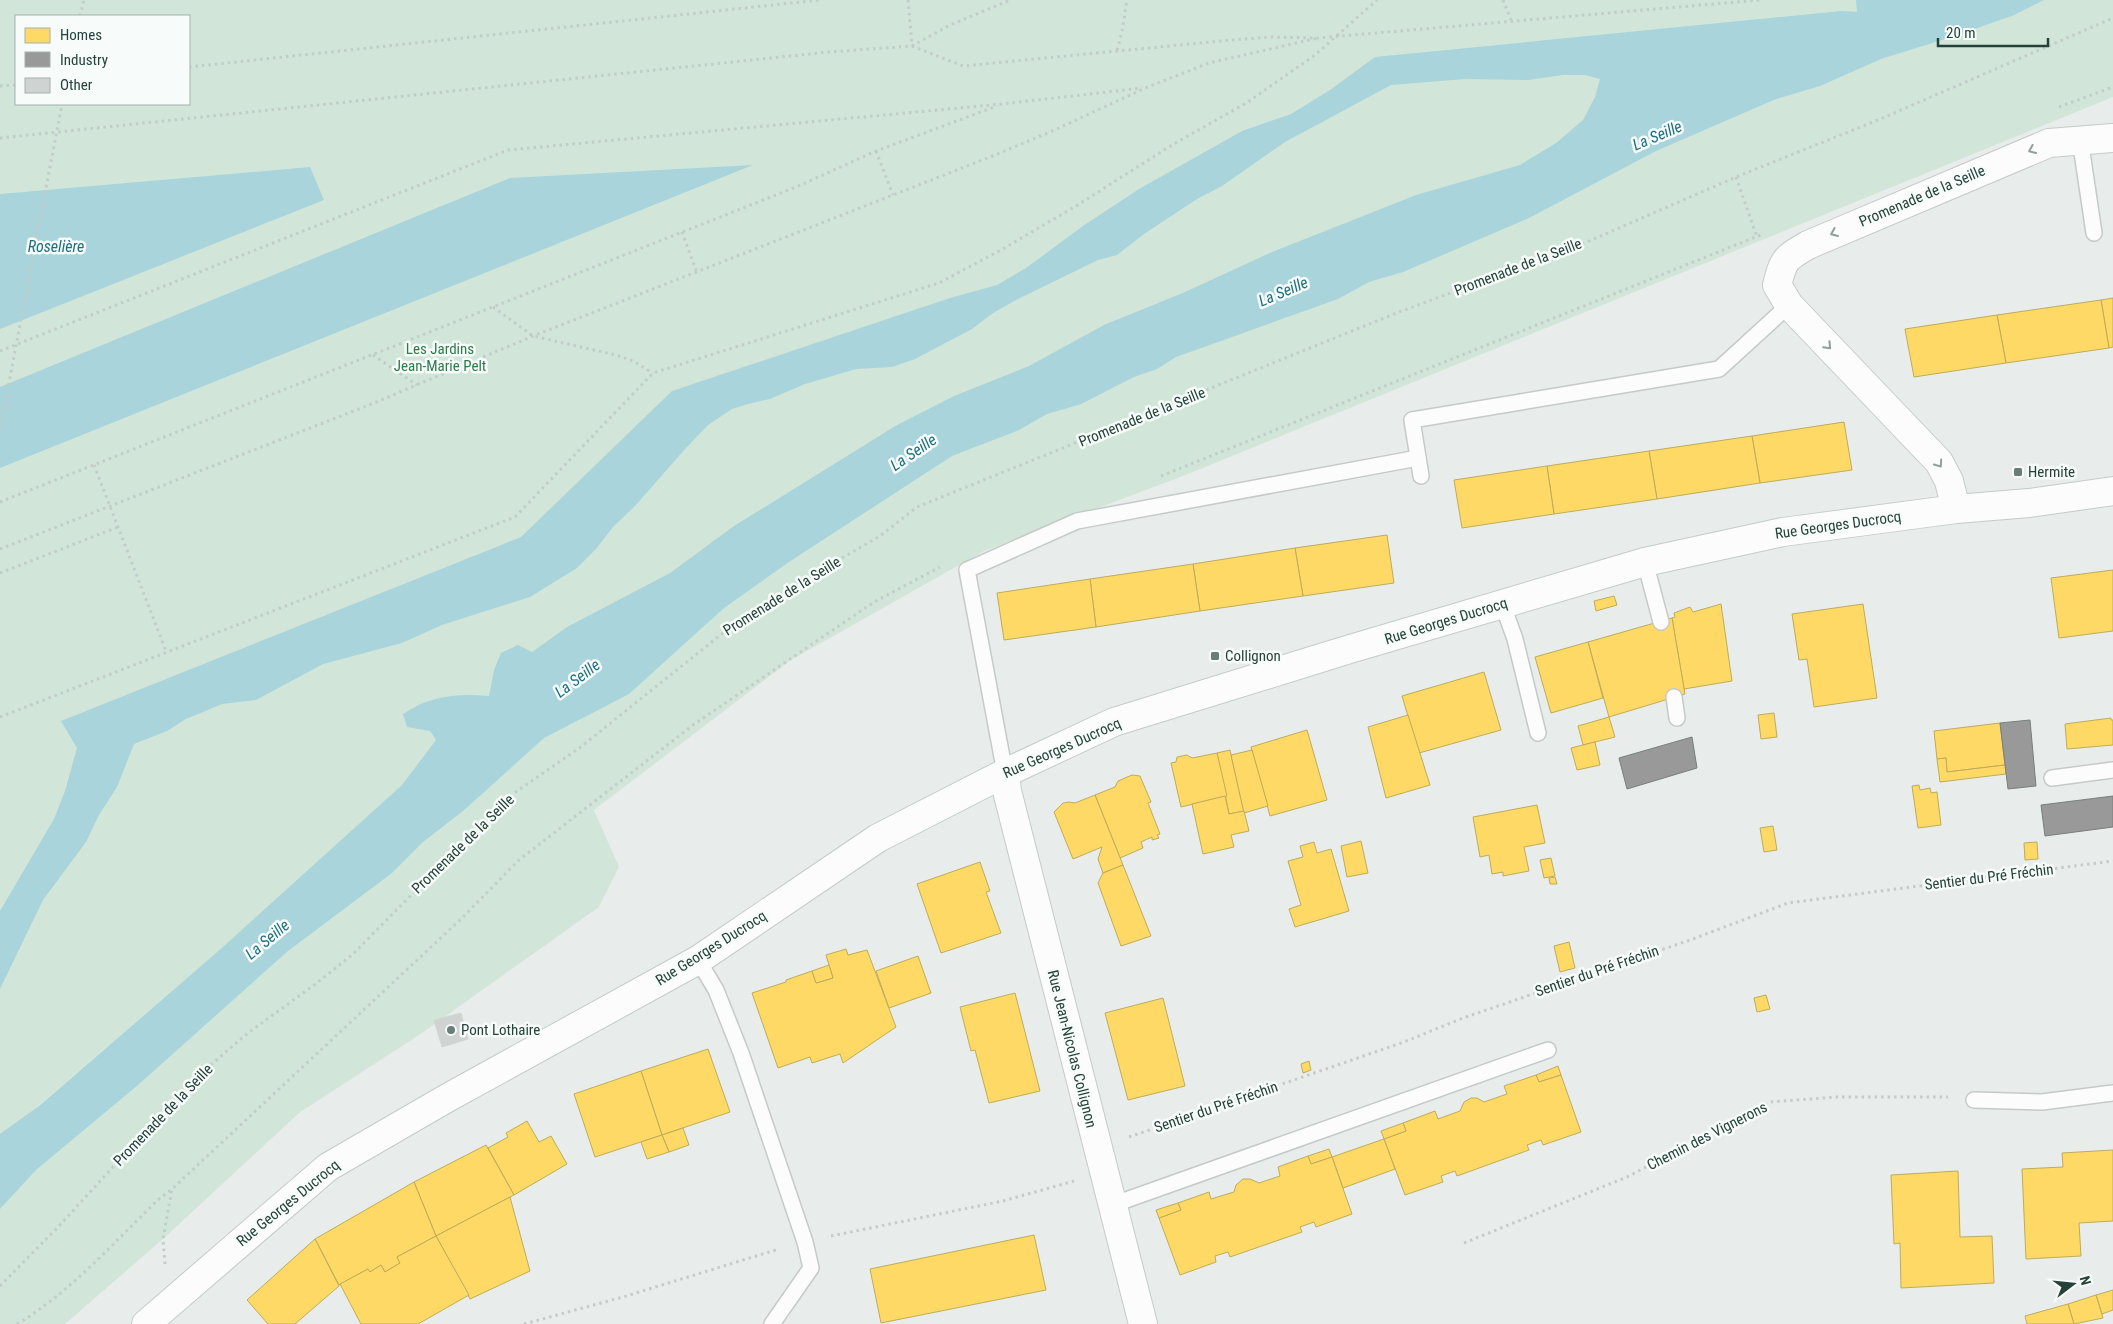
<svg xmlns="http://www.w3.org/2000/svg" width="2113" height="1324" font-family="'Roboto Condensed',sans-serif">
  <rect width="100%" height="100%" fill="#e8edeb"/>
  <path fill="#d1e6d8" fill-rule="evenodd" d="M0 0H2113V97L1183 476 984 551 791 660 594 810 619 867 599 907 422 1033 299 1113 163 1239 65 1324H0V1162L224 946 0 1139ZM16 16H189V104H16Z"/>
  <g fill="#a9d4db">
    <path d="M1856 0H2044L2014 15 1955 36 1881 59 1820 86 1776 99 1656 151 1529 218 1403 272 1369 282 1338 299 1176 357 1157 369 1134 377 1081 404 1047 414 1019 430 952 456 789 562 724 608 629 694 544 738 463 811 423 842 392 873 288 951 138 1085 36 1170 0 1209V1134L39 1106 224 946 402 785 436 740 430 731 407 727 403 714C429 696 458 693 489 696L494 670 501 653 518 645 532 652 567 627 670 573 734 526 897 425 954 396 1029 366 1104 325 1185 292 1272 252 1416 195 1520 165 1556 143 1583 120 1595 97 1600 79 1585 75H1563L1528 80 1465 79 1391 85 1285 142 1222 186 1197 199 1144 234 1117 255 1098 260 1020 298 993 313 972 329 915 359 892 367 856 369 805 384 770 399 748 404 732 409 708 425 685 449 635 506 613 527 596 549 577 568 530 597 442 625 402 643 323 664 256 700 222 704 186 719 167 731 134 744 117 787 99 815 86 842 43 900 0 989V911L54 819 65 791 77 748 61 721 521 537 672 391 950 298 997 285 1026 268 1083 226 1139 189 1242 131 1291 114 1330 90 1375 57 1842 11 1857 12Z"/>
    <path d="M753 165 0 468V387L510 178Z"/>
    <path d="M310 167 324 200 0 329V194Z"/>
  </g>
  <g fill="#ffd966" stroke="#bdac59">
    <path d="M2113 298V347L2109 348 2101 300Z"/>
    <path d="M2101 300 2109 348 2006 363 1997 315Z"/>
    <path d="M1997 315 2006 363 1914 377 1905 329Z"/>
    <path d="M1844 422 1852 470 1760 483 1752 436Z"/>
    <path d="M1752 436 1760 483 1657 499 1649 451Z"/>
    <path d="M1649 451 1657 499 1554 514 1547 466Z"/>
    <path d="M1547 466 1554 514 1462 528 1454 480Z"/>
    <path d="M1387 535 1394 583 1303 596 1295 548Z"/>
    <path d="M1295 548 1303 596 1200 611 1193 564Z"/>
    <path d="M1193 564 1200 611 1096 627 1090 579Z"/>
    <path d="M2113 570V631L2059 638 2051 578Z"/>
    <path d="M1090 579 1096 627 1004 640 997 593Z"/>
    <path d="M1614 596 1617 605 1596 611 1594 601Z"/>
    <path d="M1721 604 1732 681 1684 689 1672 618 1675 617 1674 613 1690 607 1693 612Z"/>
    <path d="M1863 604 1877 698 1814 707 1807 659 1799 660 1792 614Z"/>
    <path d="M1672 618 1685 694 1609 717 1588 642Z"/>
    <path d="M1588 642 1603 698 1551 713 1535 657Z"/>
    <path d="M1484 672 1501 730 1419 753 1402 696Z"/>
    <path d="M1774 713 1777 737 1761 739 1758 715Z"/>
    <path d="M1408 715 1430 785 1386 798 1368 727Z"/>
    <path d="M1609 717 1615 737 1583 745 1578 726Z"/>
    <path d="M2111 718V720H2113V745L2067 749 2065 724Z"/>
    <path d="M2000 723 2005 765 1947 772 1946 758 1937 759 1934 731Z"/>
    <path d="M1307 730 1327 800 1270 816 1251 747Z"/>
    <path d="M1595 742 1600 765 1577 770 1571 748Z"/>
    <path d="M1230 750 1244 811 1229 814 1217 753Z"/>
    <path d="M1252 750 1268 806 1244 813 1231 755Z"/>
    <path d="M1217 753 1227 796 1181 807 1171 763 1176 762 1177 757 1187 755 1192 758Z"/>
    <path d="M1946 758 1947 772 2005 765 2006 774 1940 782 1937 759Z"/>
    <path d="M1132 775 1140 776 1151 802 1148 803 1160 834 1157 835 1159 838 1152 840V837L1141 842 1143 848 1120 858 1095 795 1115 787 1118 781Z"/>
    <path d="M1919 785 1920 790 1930 788 1931 793 1937 792 1941 825 1918 828 1912 786Z"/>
    <path d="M1095 795 1123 865 1103 873 1098 859 1102 847 1073 859 1054 812 1063 803 1069 802 1075 803Z"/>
    <path d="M1225 796 1229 814 1244 811 1249 831 1231 835 1234 847 1203 854 1192 804Z"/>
    <path d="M1537 805 1545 843 1524 847 1529 871 1503 876V872L1492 874 1489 855 1480 857 1473 817Z"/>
    <path d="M1773 826 1777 850 1764 852 1760 828Z"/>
    <path d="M1361 841 1368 873 1347 877 1341 846Z"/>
    <path d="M1314 842 1317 853 1331 849 1349 911 1295 927 1289 909 1301 905 1288 861 1303 857 1300 846Z"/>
    <path d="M2037 842 2038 859 2025 860 2024 843Z"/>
    <path d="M1551 858 1555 876 1544 878 1540 860Z"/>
    <path d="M980 862 990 891 986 892 1001 933 941 953 917 884Z"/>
    <path d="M1123 865 1151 936 1121 946 1098 883 1103 873Z"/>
    <path d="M1555 877 1557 884H1550L1549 878Z"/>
    <path d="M1569 942 1575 968 1560 972 1554 946Z"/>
    <path d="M846 949 848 955 867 950 896 1027 843 1063 840 1054 812 1063 810 1057 778 1068 752 993 786 982V980L812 971 816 983 833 978 826 955Z"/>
    <path d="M918 956 931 993 889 1008 876 971Z"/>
    <path d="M829 965 833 978 816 983 812 971Z"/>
    <path d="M1015 993 1040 1091 989 1103 975 1050 971 1051 960 1007Z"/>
    <path d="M1766 995 1770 1009 1757 1012 1754 998Z"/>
    <path d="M1163 998 1185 1086 1128 1100 1105 1013Z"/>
    <path d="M708 1049 730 1112 662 1135 641 1071Z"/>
    <path d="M1309 1061 1311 1070 1303 1073 1301 1064Z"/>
    <path d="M1558 1066 1561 1075 1539 1082 1536 1075Z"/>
    <path d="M641 1071 662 1135 595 1157 574 1094Z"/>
    <path d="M1536 1075 1539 1082 1561 1075 1581 1132 1543 1145 1541 1140 1527 1145 1529 1150 1457 1176 1455 1171 1441 1176 1443 1182 1405 1195 1384 1139 1406 1131 1403 1123 1435 1111 1438 1119 1460 1111 1464 1102 1471 1098H1477L1484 1102 1507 1094 1504 1086Z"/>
    <path d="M527 1121 539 1142 551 1136 567 1164 514 1195 488 1148 508 1137 506 1133Z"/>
    <path d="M1403 1123 1406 1131 1384 1139 1381 1131Z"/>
    <path d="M683 1128 689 1145 669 1152 662 1135Z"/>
    <path d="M662 1135 669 1152 647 1159 641 1142Z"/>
    <path d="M1384 1139 1395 1169 1343 1188 1332 1157Z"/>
    <path d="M486 1145 514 1195 436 1236 414 1182Z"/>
    <path d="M1329 1149 1332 1157 1311 1164 1308 1156Z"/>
    <path d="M2113 1150V1221L2079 1223 2081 1256 2026 1259 2022 1169 2063 1167 2062 1153Z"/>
    <path d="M1308 1156 1311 1164 1332 1157 1352 1214 1316 1227 1314 1222 1300 1227 1302 1232 1230 1257 1228 1252 1215 1256 1216 1262 1180 1275 1159 1218 1181 1210 1178 1203 1209 1192 1211 1199 1234 1192 1236 1185 1243 1179H1250L1259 1183 1280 1176 1278 1167Z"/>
    <path d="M1958 1171 1960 1237 1992 1236 1994 1283 1901 1288 1900 1243 1894 1244 1891 1175Z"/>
    <path d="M414 1182 436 1236 397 1257 400 1263 385 1272 381 1265 370 1272 368 1269 339 1285 315 1239Z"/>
    <path d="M510 1197 530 1271 470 1299 436 1236Z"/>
    <path d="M1178 1203 1181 1210 1159 1218 1156 1210Z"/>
    <path d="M1034 1235 1046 1290 881 1323 870 1269Z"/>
    <path d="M436 1236 469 1295 418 1324H361L340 1284 368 1269 370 1272 381 1265 385 1272 400 1263 397 1257Z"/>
    <path d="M315 1239 339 1286 295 1324H268L247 1300Z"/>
    <path d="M2113 1290V1310L2102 1314 2096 1295Z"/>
    <path d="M2096 1295 2103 1318 2074 1324 2068 1304Z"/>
    <path d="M2068 1304 2074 1324H2027L2025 1316Z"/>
  </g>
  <g fill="#999" stroke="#767f7c">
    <path d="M2030 720 2036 786 2008 789 2000 723Z"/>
    <path d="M1692 737 1697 768 1627 789 1619 758Z"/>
    <path d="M2113 796V827L2045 836 2041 805Z"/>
  </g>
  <path fill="#cfd4d2" stroke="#d1d6d4" d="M461 1013 468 1039 442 1047 434 1020Z"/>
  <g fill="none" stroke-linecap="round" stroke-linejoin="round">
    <defs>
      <g id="lane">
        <path d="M2080 139 2094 233"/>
        <path d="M1421 476 1412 420 1719 369 1789 305"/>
        <path d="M1645 562 1661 622"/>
        <path d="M1502 603 1515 639 1538 733"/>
        <path d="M1674 697 1677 718"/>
        <path d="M1005 773 967 570 1077 521 1418 458"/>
        <path d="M2052 778 2113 770"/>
        <path d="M698 960 716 990 741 1053 805 1242 811 1268 772 1324"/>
        <path d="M1974 1100 2042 1102 2113 1093"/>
        <path d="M1112 1205 1548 1050"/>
      </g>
      <g id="street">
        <path d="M1956 509 1949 481 1939 462 1789 305 1777 285C1784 259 1784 259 1808 245L2049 143 2113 138"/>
        <path d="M1005 773 1007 791 1143 1324"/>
      </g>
      <path id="secondary" d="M146 1324 328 1167 449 1097 698 960 878 838 1005 773 1114 722 1350 649 1645 562 1783 532 1956 509 2029 503 2113 491"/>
    </defs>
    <use href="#lane" stroke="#c5cac8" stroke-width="18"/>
    <use href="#street" stroke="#c5cac8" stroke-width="30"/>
    <use href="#secondary" stroke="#c3cbc8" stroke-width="30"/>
    <g stroke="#c3ccca" stroke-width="3" stroke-dasharray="2.5 4" stroke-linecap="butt">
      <path d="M908 0 912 46"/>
      <path d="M1503 0 1511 20"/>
      <path d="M80 16 84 0"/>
      <path d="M912 46 963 66 1231 40 1270 37 1318 38 1760 0"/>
      <path d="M1117 50 1122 32 1127 0"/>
      <path d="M189 67 820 0"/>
      <path d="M0 86 16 85"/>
      <path d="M2059 107 2113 87"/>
      <path d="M0 138 829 52 912 46 948 26 1010 0"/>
      <path d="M876 151 893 195"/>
      <path d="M1736 177 1757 237"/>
      <path d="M682 232 697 273"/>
      <path d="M493 307 533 336 616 355 633 361 653 373"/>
      <path d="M0 351 508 150 1002 104 1142 88"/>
      <path d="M373 355 417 385"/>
      <path d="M0 430 62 104"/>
      <path d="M94 465 166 651"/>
      <path d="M1161 476 1763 234"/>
      <path d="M0 502 796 187 876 151 997 106"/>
      <path d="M0 549 369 405 533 336 990 157 1057 129 1145 88 1209 63 1318 38"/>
      <path d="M0 573 118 527"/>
      <path d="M0 717 515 517 653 373 939 283 1001 250 1076 206 1172 145 1248 102 1315 55 1377 0"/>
      <path d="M1129 1137 1404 1042 1463 1018 1690 940 1788 903 2113 861"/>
      <path d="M831 1236 1003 1201 1074 1181"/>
      <path d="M1464 1243 1627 1177 1771 1102 1837 1097H1948"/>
      <path d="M165 1264 163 1239 172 1189 461 919 519 860 693 725 874 602 940 567"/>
      <path d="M0 1286 58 1227 191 1082 248 1033 317 983 353 954 507 798 578 749 723 633 792 587 880 536 917 507 1399 312 1580 245 1736 177 1878 120 2113 18"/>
      <path d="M17 1324C71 1292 114 1242 159 1199L172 1189"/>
      <path d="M524 1324 623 1297 779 1249"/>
    </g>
    <use href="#lane" stroke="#fcfcfc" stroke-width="15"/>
    <use href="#street" stroke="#fcfcfc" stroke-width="28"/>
    <use href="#secondary" stroke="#fcfcfc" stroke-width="28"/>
  </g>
  <defs><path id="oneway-chevron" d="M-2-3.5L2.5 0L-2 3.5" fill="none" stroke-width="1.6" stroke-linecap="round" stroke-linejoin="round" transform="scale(1.25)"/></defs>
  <g stroke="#909f9b">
    <use href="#oneway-chevron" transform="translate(2032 150) rotate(157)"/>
    <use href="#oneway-chevron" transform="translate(1834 233) rotate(157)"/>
    <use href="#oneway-chevron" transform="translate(1828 346) rotate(46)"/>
    <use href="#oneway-chevron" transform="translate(1939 464) rotate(55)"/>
  </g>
  <g fill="#697e78" stroke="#f7fbf9" stroke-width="2">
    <rect x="2013" y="467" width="10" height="10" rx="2.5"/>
    <rect x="1210" y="651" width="10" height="10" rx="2.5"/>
    <circle cx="451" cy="1030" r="5"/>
  </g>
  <g text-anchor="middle" stroke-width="5" stroke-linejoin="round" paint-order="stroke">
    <g font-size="15" fill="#24423a" stroke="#f7fbf9">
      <text transform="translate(1922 196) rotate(-23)" y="5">Promenade de la Seille</text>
      <text transform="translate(1518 267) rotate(-21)" y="5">Promenade de la Seille</text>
      <text transform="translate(1142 417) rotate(-22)" y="5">Promenade de la Seille</text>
      <text transform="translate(1838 525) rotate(-8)" y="5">Rue Georges Ducrocq</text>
      <text transform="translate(782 596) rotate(-32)" y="5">Promenade de la Seille</text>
      <text transform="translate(1446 621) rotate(-17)" y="5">Rue Georges Ducrocq</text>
      <text transform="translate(1062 748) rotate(-24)" y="5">Rue Georges Ducrocq</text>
      <text transform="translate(463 844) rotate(-44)" y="5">Promenade de la Seille</text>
      <text transform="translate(1989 877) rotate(-7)" y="5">Sentier du Pré Fréchin</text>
      <text transform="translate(711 948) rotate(-32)" y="5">Rue Georges Ducrocq</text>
      <text transform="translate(1597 971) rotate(-19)" y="5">Sentier du Pré Fréchin</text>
      <text transform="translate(1072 1049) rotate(76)" y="5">Rue Jean-Nicolas Collignon</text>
      <text transform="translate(1216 1107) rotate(-19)" y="5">Sentier du Pré Fréchin</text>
      <text transform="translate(163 1115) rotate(-46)" y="5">Promenade de la Seille</text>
      <text transform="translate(1707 1136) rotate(-27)" y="5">Chemin des Vignerons</text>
      <text transform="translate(288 1203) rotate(-39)" y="5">Rue Georges Ducrocq</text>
    </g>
    <g font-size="15" fill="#2d7a4b" stroke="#f7fbf9">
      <text x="440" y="354">Les Jardins<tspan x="440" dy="17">Jean-Marie Pelt</tspan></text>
    </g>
    <g font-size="15" fill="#24423a" stroke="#f7fbf9" text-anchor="start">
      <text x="2028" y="477">Hermite</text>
      <text x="1225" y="661">Collignon</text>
      <text x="461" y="1035">Pont Lothaire</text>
    </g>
    <g font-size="16" font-style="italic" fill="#1c6f80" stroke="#f7fbf9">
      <text transform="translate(1657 135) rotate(-23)" y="6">La Seille</text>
      <text x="56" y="252">Roselière</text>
      <text transform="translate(1283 291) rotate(-23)" y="6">La Seille</text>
      <text transform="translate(913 452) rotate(-34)" y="6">La Seille</text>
      <text transform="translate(577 678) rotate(-37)" y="6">La Seille</text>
      <text transform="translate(267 939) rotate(-40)" y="6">La Seille</text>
    </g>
  </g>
  <rect x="15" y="15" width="175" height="90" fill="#f7fbf9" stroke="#a3b1ad"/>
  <rect x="25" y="28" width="25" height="15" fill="#ffd966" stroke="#a3b1ad"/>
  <text x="60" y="40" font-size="15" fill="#24423a">Homes</text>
  <rect x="25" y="52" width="25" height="15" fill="#999999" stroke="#a3b1ad"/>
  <text x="60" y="65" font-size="15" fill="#24423a">Industry</text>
  <rect x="25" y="78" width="25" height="15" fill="#cfd4d2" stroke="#a3b1ad"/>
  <text x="60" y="90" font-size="15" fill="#24423a">Other</text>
  <g transform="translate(2073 1284) rotate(74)" stroke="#f7fbf9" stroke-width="4" paint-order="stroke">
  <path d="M0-4L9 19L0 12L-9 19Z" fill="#24423a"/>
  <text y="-8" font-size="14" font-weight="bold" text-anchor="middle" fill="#24423a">N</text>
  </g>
  <path d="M1938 38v8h110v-8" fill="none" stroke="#24423a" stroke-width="2.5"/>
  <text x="1946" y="38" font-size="15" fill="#24423a" stroke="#f7fbf9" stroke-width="4" paint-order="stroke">20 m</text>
</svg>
